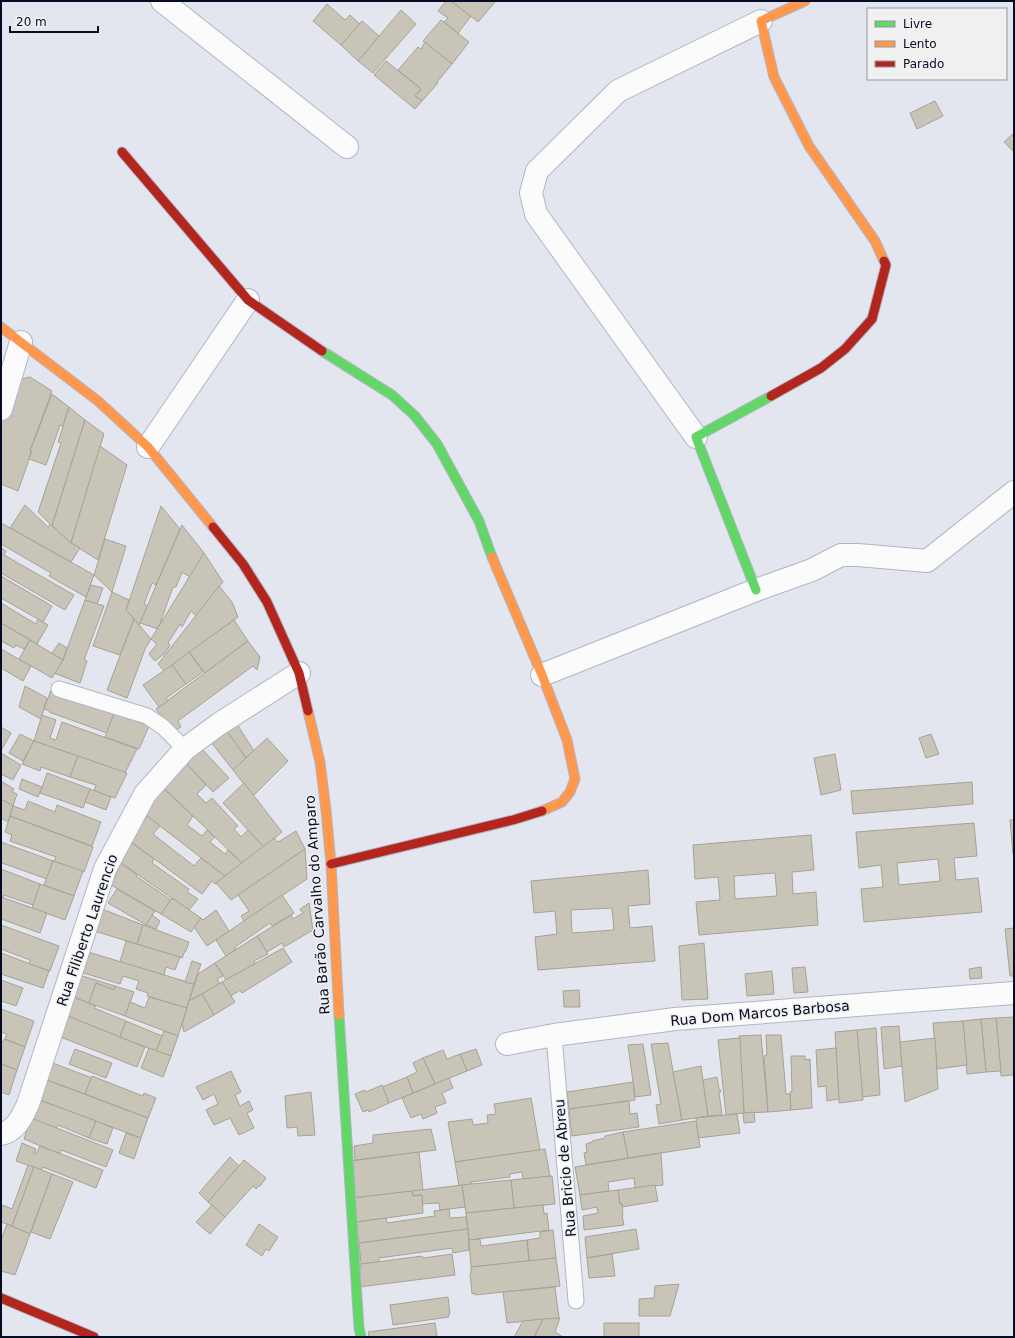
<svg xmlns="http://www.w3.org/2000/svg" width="1015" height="1338" font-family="'DejaVu Sans',sans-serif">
  <rect width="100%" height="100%" fill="#e3e6ee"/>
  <g fill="#c9c4b8" stroke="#a6a295" fill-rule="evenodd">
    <path d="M446 1H451L471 16 458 33 444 22 448 18 438 11Z"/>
    <path d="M451 1H494L495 2 478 22Z"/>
    <path d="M327 4 345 20 350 15 360 24 341 45 313 21Z"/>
    <path d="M401 10 416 24 373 73 358 61Z"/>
    <path d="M441 20 469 42 452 64 423 41Z"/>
    <path d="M362 21 379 36 358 61 341 45Z"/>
    <path d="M425 42 452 64 437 82 438 83 422 101 415 96 421 89 398 70 418 47 421 49Z"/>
    <path d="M386 61 421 89 415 96 422 101 415 109 374 75Z"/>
    <path d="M935 101 943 116 917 129 910 113Z"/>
    <path d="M1014 133V152L1004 142Z"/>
    <path d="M30 377 52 391 30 451H32L18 491 1 484V415L18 380Z"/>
    <path d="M52 394 69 407 63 426 60 425 46 465 29 459 32 451H30Z"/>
    <path d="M69 407 85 420 52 526 38 512 61 443 58 442Z"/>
    <path d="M85 420 104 434 71 543 52 526Z"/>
    <path d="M100 446 127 465 98 560 71 543Z"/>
    <path d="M25 505 48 527 50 524 71 543 80 548 71 562 10 528Z"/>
    <path d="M161 506 180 529 156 585 152 583 144 604 148 606 139 625 126 610Z"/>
    <path d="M1 523 94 575 86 597 49 576 51 573 1 544Z"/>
    <path d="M182 525 204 553 190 577 182 572 176 587H173L158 629 140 623Z"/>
    <path d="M105 539 126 546 112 592 94 575Z"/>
    <path d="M1 548 6 551 4 555 74 595 65 610 1 573Z"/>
    <path d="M204 553 223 582 196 616 191 611 182 627 180 624 168 643 170 645 165 653 155 661 149 654 157 644 151 639Z"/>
    <path d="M1 576 52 606 43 622 1 598Z"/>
    <path d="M91 585 103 588 97 604 85 600Z"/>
    <path d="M219 586 232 602 238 617 164 671 158 664Z"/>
    <path d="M112 592 129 600 126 610 134 619 120 655 93 646Z"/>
    <path d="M85 600 104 606 84 660 87 661 80 683 54 673 63 660Z"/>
    <path d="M1 603 36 624 38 619 48 625 37 644 1 623Z"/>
    <path d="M134 619 151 639 145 649 127 698 107 690Z"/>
    <path d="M234 620 248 641 205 673 189 652Z"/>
    <path d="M1 623 30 640 24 649 16 645 14 648 1 641Z"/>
    <path d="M30 640 63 660 52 678 19 659Z"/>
    <path d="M248 641 260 657 257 670 253 666 178 721 181 727 173 732 156 709Z"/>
    <path d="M59 643 67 648 63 660 52 653Z"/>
    <path d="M1 649 31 666 23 681 1 668Z"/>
    <path d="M189 652 203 672 186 684 172 665Z"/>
    <path d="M172 665 186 684 166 698 168 701 159 707 143 685Z"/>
    <path d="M25 686 47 698 41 719 19 707Z"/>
    <path d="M51 690 114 713 107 733 49 712 50 711 44 709Z"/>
    <path d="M114 713 149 726 139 749 105 737Z"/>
    <path d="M42 715 56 720 50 738 56 740 62 722 137 749 125 773 34 741Z"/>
    <path d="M235 721 254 751 246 758 224 727Z"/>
    <path d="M1 727 11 733 2 749H1Z"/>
    <path d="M224 727 246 758 233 770 210 741Z"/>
    <path d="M20 734 34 741 23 761 9 753Z"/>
    <path d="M931 734 939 754 926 758 919 738Z"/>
    <path d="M267 738 288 761 253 796 233 770Z"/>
    <path d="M34 741 78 756 70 777 41 767 40 771 22 764Z"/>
    <path d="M202 749 229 778 213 792 186 763Z"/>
    <path d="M1 753 21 765 13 780 1 774Z"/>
    <path d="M835 754 841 790 821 795 814 758Z"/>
    <path d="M78 756 127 773 115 798 94 791 96 785 70 777Z"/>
    <path d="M185 762 206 785 197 794 206 803 212 798 238 826 234 829 241 837 248 830 264 847 243 864 162 786Z"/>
    <path d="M47 773 90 789 83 808 40 793Z"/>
    <path d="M22 779 42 787 38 797 19 789Z"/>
    <path d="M1 781 14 789 12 792 17 794 13 806 1 799Z"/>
    <path d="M972 782 973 804 853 814 851 791Z"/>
    <path d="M244 783 282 832 264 847 223 803Z"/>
    <path d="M163 788 193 816 187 825 202 836 207 830 215 837 210 842 225 854 228 850 243 864 226 877 147 816 145 814Z"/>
    <path d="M90 789 111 797 106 810 85 802Z"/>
    <path d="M1 799 13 806 8 822 1 818Z"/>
    <path d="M28 801 55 812 57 805 101 822 92 846 10 816 13 806 25 810Z"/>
    <path d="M10 816 93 847 84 872 54 861 56 857 10 841 12 835 5 832Z"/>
    <path d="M147 816 160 826 153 834 194 866 201 858 226 877 215 884 212 881 202 894 130 841Z"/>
    <path d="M1010 820H1014V854H1013Z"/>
    <path d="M974 823 977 856 954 858 956 880 978 878 982 912 864 922 861 889 883 887 881 865 859 868 856 832ZM938 859 940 881 899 885 897 863Z"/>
    <path d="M296 831 305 849 231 900 216 883 274 838 278 842Z"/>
    <path d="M811 835 814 870 792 872 793 894 816 892 818 925 699 935 696 902 720 900 718 877 695 879 693 845ZM775 873 777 896 735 899 734 876Z"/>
    <path d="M1 842 53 861 47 879 2 863 1 865Z"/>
    <path d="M132 843 154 859 152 863 189 889 187 892 198 899 189 910 121 863Z"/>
    <path d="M305 849 307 879 244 921 241 916 249 911 238 895Z"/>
    <path d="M53 861 83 871 74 896 44 885Z"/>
    <path d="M121 863 137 875 136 876 171 900 161 914 111 885Z"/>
    <path d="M1 869 40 884 33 905 4 895 3 898 1 897Z"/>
    <path d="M648 870 650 904 628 906 630 928 652 926 655 961 538 970 535 937 557 934 555 911 534 913 531 881ZM612 908 614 930 572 933 571 910Z"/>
    <path d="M40 884 74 896 65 920 32 908Z"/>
    <path d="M117 889 155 911 146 925 108 903Z"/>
    <path d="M282 895 294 913 272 926 270 923 235 947 236 949 226 956 216 940Z"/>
    <path d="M1 897 47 913 40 933 1 919Z"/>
    <path d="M172 898 201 918 191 932 161 914Z"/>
    <path d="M309 903 313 930 284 947 282 943 267 952 257 936 291 915 293 919 303 913 300 909Z"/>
    <path d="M102 909 143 925 137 944 94 931Z"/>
    <path d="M216 910 229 931 207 946 194 927 201 918 203 920Z"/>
    <path d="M152 915 160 921 156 929 146 925Z"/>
    <path d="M1 925 59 946 50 971 29 964 30 960 1 949Z"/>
    <path d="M143 925 189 942 186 951H185L182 958 137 944Z"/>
    <path d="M1014 928V976H1010L1005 929Z"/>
    <path d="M257 936 268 954 254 961 255 964 226 980 215 963Z"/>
    <path d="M126 941 180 957 175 970 166 967 164 975 120 962Z"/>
    <path d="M704 943 708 999 682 1000 679 946Z"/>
    <path d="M283 948 292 962 242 993 240 990 231 996 222 982Z"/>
    <path d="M85 951 194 984 187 1008 147 996 148 993 136 989 139 981 123 976 120 984 77 971Z"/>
    <path d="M1 953 49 971 43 988 1 974Z"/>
    <path d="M192 961 201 964 194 984 185 982Z"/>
    <path d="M215 963 223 976 217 979 220 984 189 1001 198 974Z"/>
    <path d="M805 967 808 992 794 993 792 968Z"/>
    <path d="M981 967 982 978 970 979 969 969Z"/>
    <path d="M772 971 774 994 747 996 745 974Z"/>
    <path d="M76 974 115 986 114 990 96 983 89 1003 70 996Z"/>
    <path d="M1 980 23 988 16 1006 1 1001Z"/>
    <path d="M222 982 235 1002 214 1015 202 994Z"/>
    <path d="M96 983 114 990 115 986 134 992 125 1016 89 1003Z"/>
    <path d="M579 990 580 1007H564L563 991Z"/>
    <path d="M202 994 214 1015 184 1032 182 1024 189 1001Z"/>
    <path d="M71 996 96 1006 94 1008 126 1021 120 1037 65 1015Z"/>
    <path d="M149 997 187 1008 178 1036 125 1016 130 1002 145 1008Z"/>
    <path d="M1 1009 34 1021 25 1047 5 1039 7 1034 1 1032Z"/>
    <path d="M65 1015 145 1047 137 1067 58 1036Z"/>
    <path d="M1014 1017V1075L1001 1076 996 1018Z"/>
    <path d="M996 1018 1001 1071 986 1072 981 1019Z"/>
    <path d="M981 1019 986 1072 967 1074 963 1021Z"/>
    <path d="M126 1021 162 1036 156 1051 120 1037Z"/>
    <path d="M963 1021 967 1065 937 1069 933 1023Z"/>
    <path d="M899 1026 902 1066 884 1069 881 1027Z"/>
    <path d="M876 1028 880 1095 862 1097 857 1030Z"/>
    <path d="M857 1030 863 1100 839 1103 835 1032Z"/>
    <path d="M164 1031 178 1036 171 1056 156 1051Z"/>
    <path d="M761 1035 768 1112 744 1113 739 1036Z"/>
    <path d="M766 1035H781L786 1094H790L791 1110 768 1112 764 1056 767 1055Z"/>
    <path d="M740 1038 744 1113 726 1115 718 1040Z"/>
    <path d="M935 1038 938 1089 905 1102 900 1042Z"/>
    <path d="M4 1039 25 1047 17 1070 1 1064V1041L3 1042Z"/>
    <path d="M668 1043 682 1120 659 1124 656 1105 661 1104 651 1044Z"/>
    <path d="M643 1044 651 1095 635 1097 628 1045Z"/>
    <path d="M149 1048 171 1056 163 1077 141 1068Z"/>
    <path d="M836 1048 839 1099 827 1101 826 1086 818 1087 816 1050Z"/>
    <path d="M75 1049 112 1063 106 1078 69 1064Z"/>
    <path d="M476 1049 482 1065 467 1071 460 1054Z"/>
    <path d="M443 1050 447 1059 460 1054 467 1071 435 1084 423 1058Z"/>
    <path d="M791 1056H805V1060L810 1059 812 1108 791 1110 790 1092 792 1091Z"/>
    <path d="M423 1058 435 1084 413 1093 407 1077 417 1072 413 1063Z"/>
    <path d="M50 1062 92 1078 85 1094 44 1079Z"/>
    <path d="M1 1064 17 1070 9 1095 1 1092Z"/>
    <path d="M701 1066 708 1116 682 1120 673 1072Z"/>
    <path d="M231 1071 241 1092 235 1095 240 1106 249 1101 253 1110 247 1113 254 1128 239 1135 230 1118 214 1125 206 1110 218 1104 214 1094 203 1100 196 1087Z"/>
    <path d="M92 1076 143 1096 144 1093 156 1098 148 1118 85 1094Z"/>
    <path d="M407 1077 413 1093 389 1103 382 1087Z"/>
    <path d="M717 1077 719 1089H720L721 1092H719L722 1115 708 1116 703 1080Z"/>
    <path d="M449 1078 453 1088 442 1093 446 1103 435 1107 437 1113 423 1119 421 1114 411 1118 402 1098Z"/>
    <path d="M44 1079 148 1118 141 1138 37 1099Z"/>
    <path d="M633 1082 635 1100 569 1109 567 1092Z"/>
    <path d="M382 1085 389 1103 369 1112 368 1110 363 1112 355 1094 365 1090 366 1092Z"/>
    <path d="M311 1092 315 1135 298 1136 297 1127 287 1128 285 1096Z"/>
    <path d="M531 1098 540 1150 455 1162 448 1122 472 1119 473 1125 488 1123 487 1115 496 1114 494 1104Z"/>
    <path d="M37 1099 96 1121 89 1138 58 1125 56 1129 31 1118Z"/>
    <path d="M629 1101 630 1114 637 1113 639 1127 572 1136 569 1109Z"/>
    <path d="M754 1112 755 1122 744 1123 743 1113Z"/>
    <path d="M737 1114 740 1133 698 1138 696 1118Z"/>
    <path d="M31 1118 113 1150 106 1167 61 1150 60 1154 24 1139Z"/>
    <path d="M96 1121 113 1128 107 1144 89 1138Z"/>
    <path d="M696 1121 700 1147 628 1158 623 1132Z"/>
    <path d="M431 1129 436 1150 355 1160 354 1146 373 1143V1135Z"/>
    <path d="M623 1132 628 1158 586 1165 584 1153 587 1152 586 1144 592 1142V1141L605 1138V1136Z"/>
    <path d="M126 1133 141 1138 134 1159 119 1153Z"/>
    <path d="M22 1143 36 1149 34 1154H36L40 1146 103 1170 96 1188 43 1167 41 1170 16 1161Z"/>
    <path d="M545 1149 550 1176 523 1179 522 1172 510 1174V1177L471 1182V1184L459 1186 455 1162Z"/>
    <path d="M419 1152 423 1190 352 1198 351 1161Z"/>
    <path d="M661 1153 663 1185 635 1188 634 1178 608 1182 609 1191 580 1195 575 1167Z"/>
    <path d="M230 1157 239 1166 208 1202 199 1193Z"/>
    <path d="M244 1160 266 1178 260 1186H258L256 1189 253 1186 225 1217 208 1202Z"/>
    <path d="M28 1165 34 1167 12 1226 1 1222V1212L3 1205 12 1209Z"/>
    <path d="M34 1167 52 1174 30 1234 12 1226Z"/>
    <path d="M52 1174 73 1182 50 1239 31 1232Z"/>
    <path d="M552 1176 555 1204 514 1208 511 1180Z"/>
    <path d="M511 1180 514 1208 466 1213 462 1185Z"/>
    <path d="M462 1185 465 1207 449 1209 440 1210 439 1203 422 1204V1195L413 1196 412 1191Z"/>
    <path d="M655 1185 658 1201 622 1207V1204H620L618 1190Z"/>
    <path d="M618 1190 620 1204H622L623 1215H622L624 1225 584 1230 583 1216 598 1213 597 1207 582 1210 580 1195Z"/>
    <path d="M412 1191 413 1196 422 1195 423 1213 356 1222 352 1198Z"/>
    <path d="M212 1205 225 1217 210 1234 196 1222Z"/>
    <path d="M543 1205 544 1214 547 1213 549 1230 469 1240 466 1213Z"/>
    <path d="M449 1209 450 1218 466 1217 468 1229 359 1243 356 1222 386 1218 387 1223 435 1216 434 1211Z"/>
    <path d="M7 1224 30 1234 15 1275 1 1271V1240Z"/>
    <path d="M259 1224 278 1237 269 1251 266 1249 262 1256 246 1245Z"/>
    <path d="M468 1229 469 1250 453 1253 452 1248 379 1258V1262L361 1264 359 1243Z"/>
    <path d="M636 1229 639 1249 587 1258 585 1237Z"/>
    <path d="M553 1230 556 1258 529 1261 527 1240 540 1238V1232Z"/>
    <path d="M480 1239 481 1246 527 1240 529 1261 471 1267 469 1240Z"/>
    <path d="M452 1254 455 1275 359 1287 361 1264 422 1256 423 1258Z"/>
    <path d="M612 1254 615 1276 589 1278 587 1258Z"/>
    <path d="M556 1258 560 1286 475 1295V1293L472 1294 470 1274 471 1273V1267Z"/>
    <path d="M679 1284 670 1316H639V1299L654 1298 655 1286Z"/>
    <path d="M555 1287 559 1318 507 1323 503 1292Z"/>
    <path d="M448 1297 450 1314 448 1315 449 1317 393 1325 390 1305Z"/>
    <path d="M560 1318 555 1332 563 1337H534L543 1319Z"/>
    <path d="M543 1319 534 1337H514L523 1321Z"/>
    <path d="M435 1323 437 1337H369L368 1332Z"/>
    <rect x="604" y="1323" width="35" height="14"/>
  </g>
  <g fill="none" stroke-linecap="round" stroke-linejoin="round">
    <defs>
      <g id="lane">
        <path d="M59 689 147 716 163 727 185 749"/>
        <path d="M554 1035 576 1301"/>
      </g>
      <g id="street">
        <path d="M162 1 347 147"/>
        <path d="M1 409 21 342"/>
        <path d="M696 437 536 214 531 193 537 171 618 91 761 21"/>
        <path d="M148 447 248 300"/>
        <path d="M542 675 756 590 812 570 841 555H858L927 561 1014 492"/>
        <path d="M507 1044 554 1035 675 1019 1014 993"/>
        <path d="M1 1134C16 1131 22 1117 28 1104L105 869 145 794 185 749 219 724 299 673"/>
      </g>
      <g id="fast">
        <path d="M322 351 392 395 415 416 437 444 479 521 492 557"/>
        <path d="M756 590 696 437 771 396"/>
        <path d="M339 1015 359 1328 361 1337"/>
      </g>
      <g id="slow">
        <path d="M805 1 761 21 774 77 809 146 875 241 884 261"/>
        <path d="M1 327 98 401 148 447 213 527"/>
        <path d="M492 557 542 675 567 740 575 779 570 792 562 802 542 811"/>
        <path d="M308 711 320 762 326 810 331 864 339 1015"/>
      </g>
      <g id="jam">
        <path d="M122 152 248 300 322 351"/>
        <path d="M771 396 821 368 845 349 872 319 886 265 884 261"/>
        <path d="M213 527 243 564 267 602 299 673 308 711"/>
        <path d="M331 864 513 820 542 811"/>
        <path d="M1 1298 94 1337"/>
      </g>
    </defs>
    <use href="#lane" stroke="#b0b6c8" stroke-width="17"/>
    <use href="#street" stroke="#b0b6c8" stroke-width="24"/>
    <use href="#fast" stroke="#b0b6c8" stroke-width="11"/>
    <use href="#slow" stroke="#b0b6c8" stroke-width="11"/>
    <use href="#jam" stroke="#b0b6c8" stroke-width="11"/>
    <use href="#lane" stroke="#fbfbfc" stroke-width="15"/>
    <use href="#street" stroke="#fbfbfc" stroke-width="22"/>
    <use href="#fast" stroke="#63d668" stroke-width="9"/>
    <use href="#slow" stroke="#ff974d" stroke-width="9"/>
    <use href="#jam" stroke="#b3261e" stroke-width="9"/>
  </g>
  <g text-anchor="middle" stroke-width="3" stroke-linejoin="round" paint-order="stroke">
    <g font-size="14" fill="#060c26" stroke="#f1f1f1">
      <text transform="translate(317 905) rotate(-94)" y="5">Rua Barão Carvalho do Amparo</text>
      <text transform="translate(87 930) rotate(-71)" y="5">Rua Filiberto Laurencio</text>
      <text transform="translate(760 1013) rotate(-5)" y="5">Rua Dom Marcos Barbosa</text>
      <text transform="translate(565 1168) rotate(-95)" y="5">Rua Bricio de Abreu</text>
    </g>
  </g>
  <rect width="1015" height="1338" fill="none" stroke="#060c26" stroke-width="4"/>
  <rect x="867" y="8" width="140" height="72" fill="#f1f1f1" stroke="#9395a0"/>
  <rect x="875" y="21" width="20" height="6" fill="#63d668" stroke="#9395a0"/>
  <text x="903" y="28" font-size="12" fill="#060c26">Livre</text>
  <rect x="875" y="41" width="20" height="6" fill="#ff974d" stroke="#9395a0"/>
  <text x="903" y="48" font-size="12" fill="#060c26">Lento</text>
  <rect x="875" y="61" width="20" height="6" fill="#b3261e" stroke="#9395a0"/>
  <text x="903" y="68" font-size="12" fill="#060c26">Parado</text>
  <path d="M10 26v6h88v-6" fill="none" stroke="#060c26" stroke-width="2"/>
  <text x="16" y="26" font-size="12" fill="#060c26" stroke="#f1f1f1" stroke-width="3" paint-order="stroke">20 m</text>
</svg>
